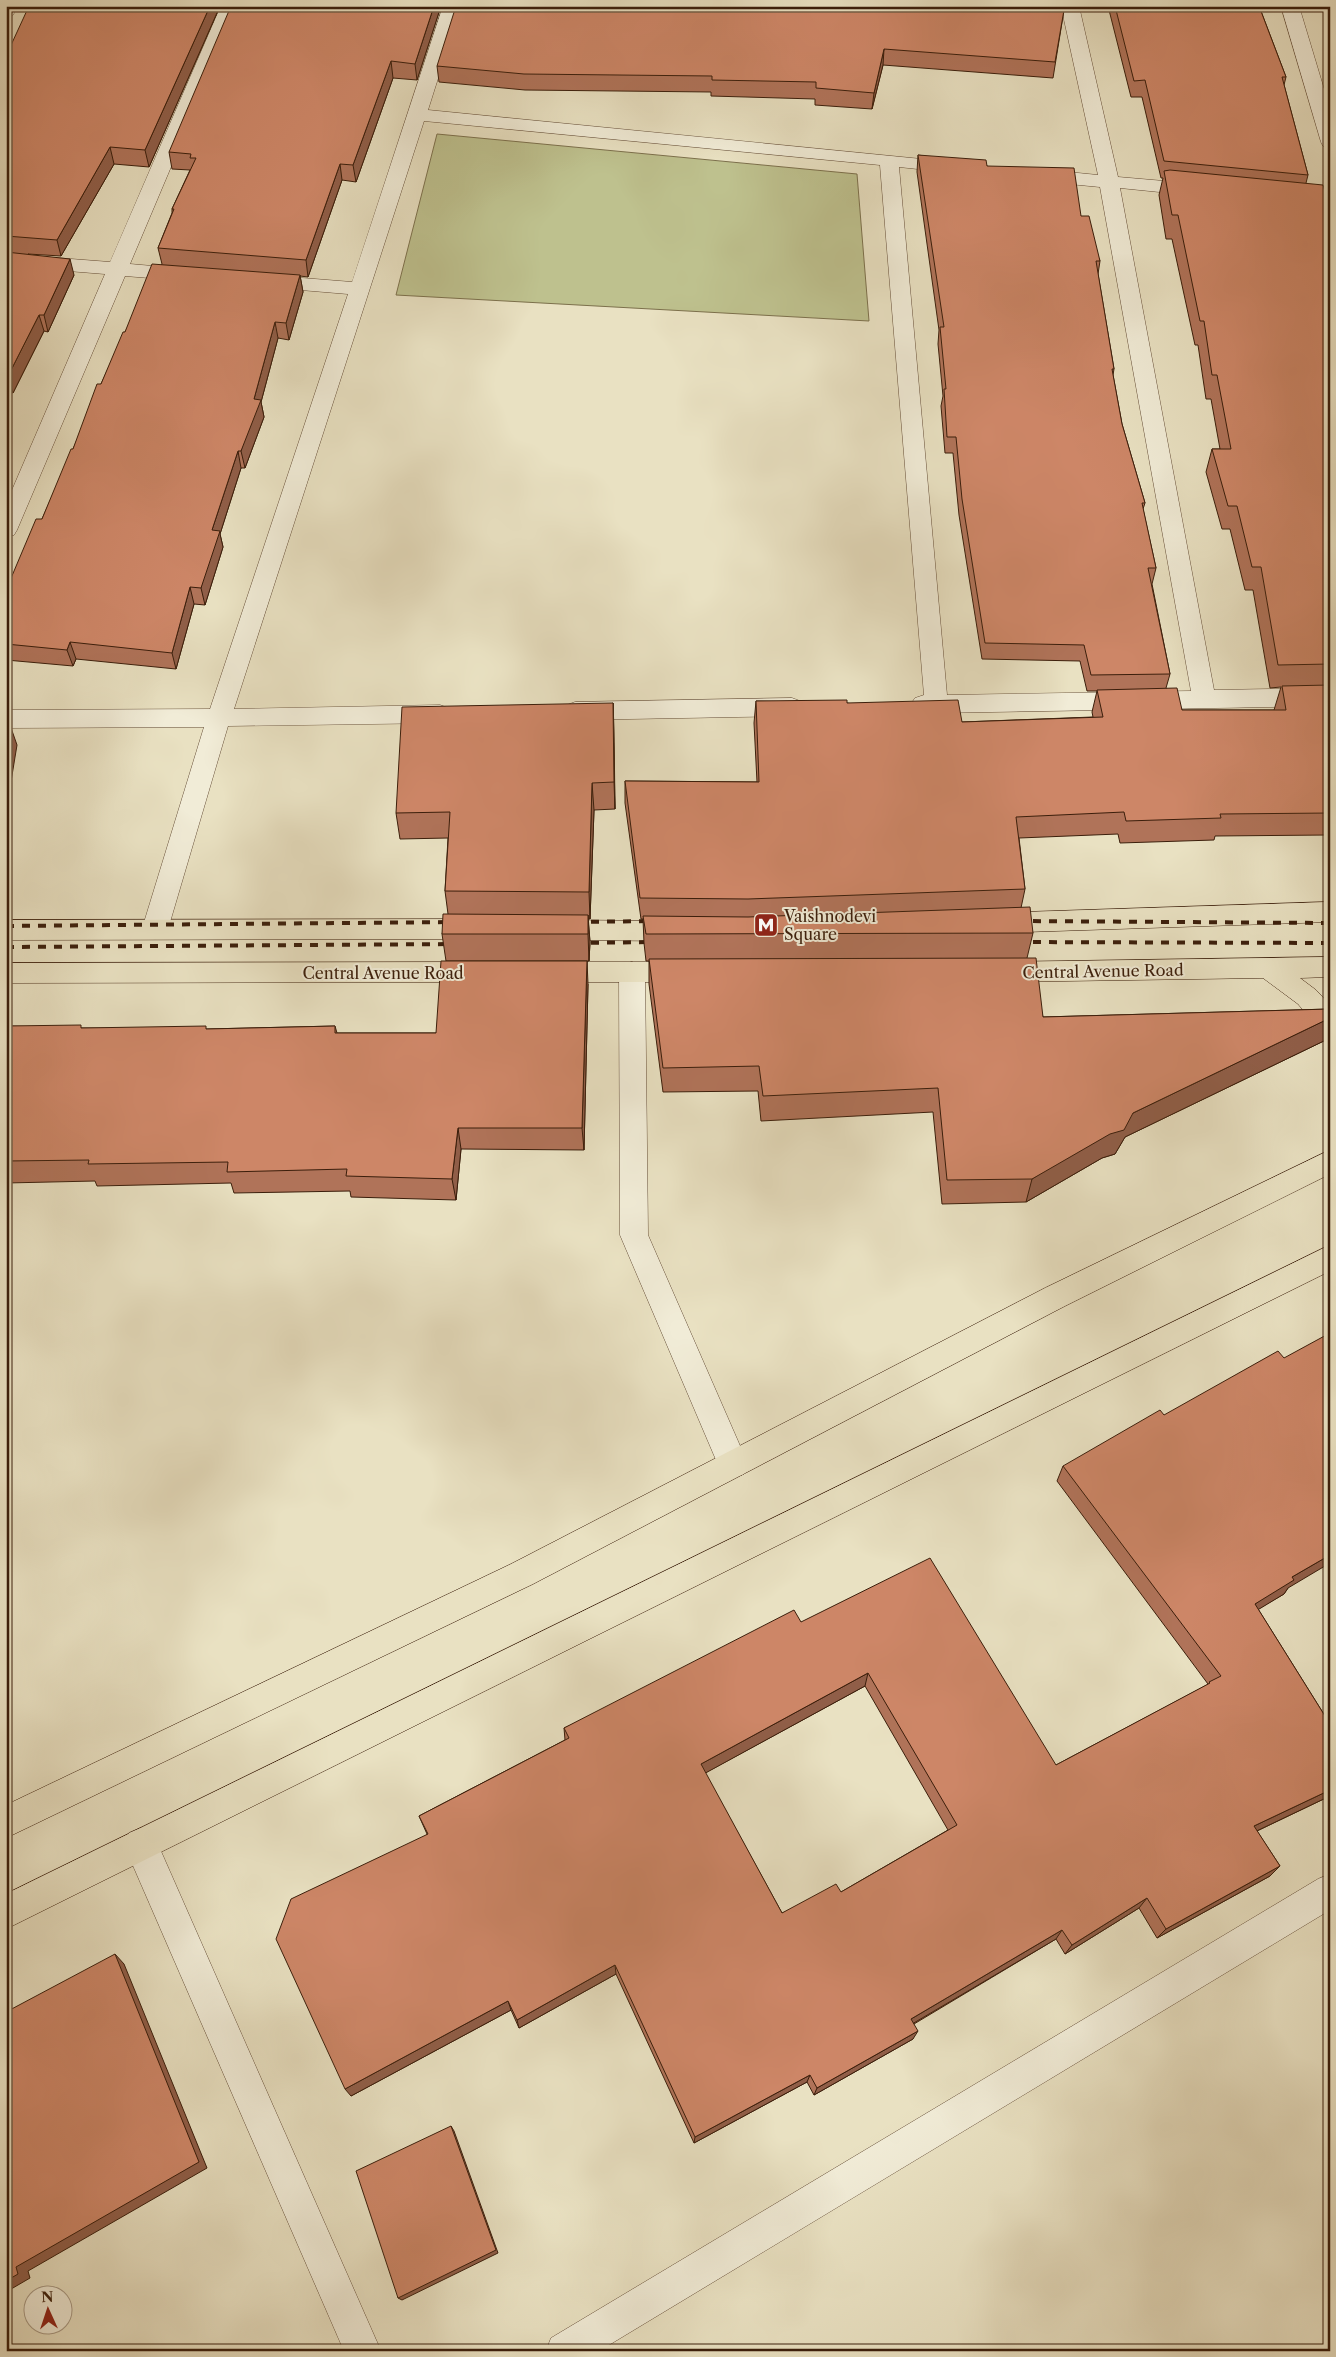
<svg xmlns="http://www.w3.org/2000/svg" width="1336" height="2357" font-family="'Libre Caslon Text',serif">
  <rect width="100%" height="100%" fill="#e9e1c2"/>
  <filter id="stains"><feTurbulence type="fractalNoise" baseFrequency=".004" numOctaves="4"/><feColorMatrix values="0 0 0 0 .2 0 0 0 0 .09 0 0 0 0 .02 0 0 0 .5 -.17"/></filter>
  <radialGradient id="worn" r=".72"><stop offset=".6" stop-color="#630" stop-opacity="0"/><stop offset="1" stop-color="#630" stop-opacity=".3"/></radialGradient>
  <path fill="#bec18e" stroke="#7c704c" d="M437 134 857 174 869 321 396 295Z"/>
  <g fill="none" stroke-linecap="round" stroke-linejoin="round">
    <defs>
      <g id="minor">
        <path d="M6 6H19L12 16 6 17Z"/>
        <path d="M221 6H239L130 264 187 269 194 271 197 275 194 279 187 281 125 276 17 530 14 535 6 537V504L105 274 6 266V254L110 262Z"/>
        <path d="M443 6H461L428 110 962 163 965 167 962 171 955 173 899 167 947 695 1191 691 1100 187 1038 181 1031 179 1028 175 1031 171 1038 169 1098 175 1061 6H1079L1118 177 1199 184 1206 186 1209 190 1206 194 1199 196 1120 188 1214 690 1330 688V706L936 713 915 710 911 704 915 698 924 695 880 165 424 121 234 709 440 705 448 708 452 714 448 720 440 723 228 726 168 929 164 936 155 939 146 936 142 929 204 727 6 728V710L210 709 348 294 265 287 258 285 255 281 258 277 265 275 352 282Z"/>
        <path d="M859 6H930L933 10 930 14 924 15 868 11 862 10Z"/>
        <path d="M1281 6H1299L1330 109V148L1323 146 1321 142Z"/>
        <path d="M792 698 800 701 804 707 800 713 792 716 575 720 567 717 563 711 567 705 575 702Z"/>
        <path d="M632 962 641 965 645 972 648 1235 748 1464 744 1474 733 1478 722 1474 620 1235 619 972 623 965Z"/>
        <path d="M141 1828 153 1833 381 2351H344L124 1845 129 1833Z"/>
        <path d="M1330 1874V1910L599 2351H546L551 2338 1318 1879Z"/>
      </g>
      <g id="major">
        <path d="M1330 902V922L995 933 986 930 982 923 986 916 995 913Z"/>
        <path d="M480 919 489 922 493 929 489 936 480 939 6 940V920Z"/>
        <path d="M553 920 680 921 689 924 693 931 689 938 680 941 553 940 544 937 540 930 544 923Z"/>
        <path d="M1330 957V977L1300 978 1316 990 1330 1005V1035L1321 1031 1298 1004 1263 978 1001 982 992 979 988 972 992 965 1001 962Z"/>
        <path d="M478 962 487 965 491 972 487 979 478 982 6 983V963Z"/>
        <path d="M551 962H686L695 965 699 972 695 979 686 982H551L542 979 538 972 542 965Z"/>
        <path d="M1330 1150V1174L1065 1306 533 1584 6 1838V1805L511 1564 1045 1288Z"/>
        <path d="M1330 1245V1271L6 1929V1894Z"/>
      </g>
    </defs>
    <use href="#minor" stroke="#664f39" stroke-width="1"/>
    <use href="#major" stroke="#3b1e0b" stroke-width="1"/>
    <use href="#minor" fill="#f1ecd7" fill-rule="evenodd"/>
    <use href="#major" fill="#e9e1c2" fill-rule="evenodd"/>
    <g stroke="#3b1e0b" stroke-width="4" stroke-dasharray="8 8" stroke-linecap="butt">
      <path d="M1017 921 1330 923"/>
      <path d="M575 922 657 921"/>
      <path d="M6 926 457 922"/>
      <path d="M1017 942 1330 943"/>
      <path d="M575 943 657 942"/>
      <path d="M6 947 457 944"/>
    </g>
  </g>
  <g fill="#b07359" stroke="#3b1e0b" fill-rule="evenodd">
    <path d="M220 6 149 167 114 164 61 256 28 254 74 275 48 332 44 331 13 393 6 392V56Z"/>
    <path d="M441 6 417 80 393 78 356 182 342 180 308 277 300 276 303 292 289 340 278 338 261 402 264 417 245 468H241L220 534 223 547 205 605 194 604 176 669 76 659 73 666 6 660V590L42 519 73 449 101 384 125 332 162 264 158 248 172 213V209L190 170 172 169 169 152Z"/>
    <path d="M887 6H1061V10H1064L1053 78 883 65 872 109 815 105V99L711 96V92L525 90 439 82 437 66 886 8Z"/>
    <path d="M1108 6H1259L1286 77 1284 85 1308 175 1306 183 1330 208V830L1328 835 1215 836 1214 840 1120 843 1118 834 1019 838 1025 889 1021 908 1033 933 1027 958 1043 1017 1330 1009V1038L1125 1137 1115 1154 1102 1158 1026 1202 942 1204 933 1112 761 1121 758 1091 663 1092 649 984V961H646L644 943 643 919H641L625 803V781L757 782 754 723 756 701 847 703 962 722 1093 717 1092 712 1097 691H1087L1080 661 982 659 959 515 953 453H945L941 406 943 396 938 344 939 330 917 172 918 155 987 166 1081 216 1100 261 1098 274 1114 369 1113 375 1122 424 1145 503 1143 509 1156 568 1152 584 1170 674 1166 688 1182 710H1274L1281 687 1270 688 1253 590H1245L1230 529H1222L1206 472 1212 449H1220L1211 399H1206L1198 345H1195L1172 239H1166L1159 195 1163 178H1161L1142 97H1131Z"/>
    <path d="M613 703 615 809 594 810 590 919H588L590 942 589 961H446L442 934 448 914 445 891 448 838 400 839 396 813Z"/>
    <path d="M588 984 584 1150 461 1149 456 1200 351 1197 350 1191 234 1193 231 1183 97 1186 95 1181 6 1183V1026L83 1028 207 1029 335 1026 337 1033H436Z"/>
    <path d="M1063 1466 1288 1588 1284 1594 1258 1609 1330 1724V1796L1257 1831 1280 1866 1270 1876 1157 1938 1139 1908 1065 1954 1056 1939 914 2024 913 2039 814 2095 807 2082 694 2143 616 1974 519 2028 511 2010 351 2096 427 1834 419 1816 565 1740 564 1728 801 1622 1056 1765 1207 1685 1208 1684 1057 1481ZM865 1686 948 1830 841 1892 782 1913 705 1773Z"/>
  </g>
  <g fill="#905e48" stroke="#3b1e0b">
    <path d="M210 6H220L149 167 145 150Z"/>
    <path d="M434 6H441L417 80 415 64Z"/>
    <path d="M884 49 883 65 872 109 874 93Z"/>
    <path d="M391 61 393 78 356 182 353 165Z"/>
    <path d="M110 147 114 164 61 256 57 240Z"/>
    <path d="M340 164 342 180 308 277 306 260Z"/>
    <path d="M70 259 74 275 48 332 44 315Z"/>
    <path d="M300 275 303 292 289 340 286 323Z"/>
    <path d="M39 315 44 331 13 393 8 376Z"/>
    <path d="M275 322 278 338 261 402 264 417 245 468 241 451 254 399Z"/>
    <path d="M238 451 241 468 220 534 223 547 205 605 201 588 212 530Z"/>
    <path d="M190 587 194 604 176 669 172 653Z"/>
    <path d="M70 642 76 659 73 666 67 650Z"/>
    <path d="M613 703 614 730 615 809 614 782Z"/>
    <path d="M10 725 17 745 6 812V744Z"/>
    <path d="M592 783 594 810 590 919 589 892Z"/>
    <path d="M588 915 590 942 589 961 588 934Z"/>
    <path d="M587 961 588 984 584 1150 582 1128Z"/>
    <path d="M1330 1018V1038L1125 1137 1115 1154 1102 1158 1026 1202 1032 1179 1133 1113Z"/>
    <path d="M458 1128 461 1149 456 1200 452 1179Z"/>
    <path d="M1330 1555V1563L1288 1588 1284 1594 1246 1617 1255 1604 1292 1577Z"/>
    <path d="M868 1673 865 1686 700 1776 701 1764Z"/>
    <path d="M1330 1790V1796L1244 1837 1254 1826Z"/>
    <path d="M1280 1866 1270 1876 1157 1938 1166 1929Z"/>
    <path d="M1147 1898 1139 1908 1065 1954 1072 1945Z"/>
    <path d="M1062 1930 1056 1939 907 2027 911 2019Z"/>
    <path d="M115 1954 124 1964 207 2168 28 2271 30 2278 6 2292V2281L16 2267Z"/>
    <path d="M615 1965 616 1974 519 2028 517 2020Z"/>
    <path d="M508 2001 511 2010 351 2096 345 2089Z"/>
    <path d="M918 2031 913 2039 814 2095 817 2088Z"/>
    <path d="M810 2075 807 2082 694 2143 695 2137Z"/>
    <path d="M451 2126 454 2131 498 2253 402 2300 398 2298Z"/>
  </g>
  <g fill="#cd8667" stroke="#3b1e0b" fill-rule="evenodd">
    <path d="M29 6H210L145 150 110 147 57 240 6 236V56Z"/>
    <path d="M231 6H434L415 64 391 61 353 165 340 164 306 260 158 248 174 209H172L196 158H190L191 154 169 152Z"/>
    <path d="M456 6H848L887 8V6H1009L1064 10 1055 62 884 49 874 93 816 88V82L712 80V76L524 74 437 66Z"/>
    <path d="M1115 6H1259L1286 77H1282L1308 175 1164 161 1145 80 1134 81Z"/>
    <path d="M918 155 986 160 987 166 1074 168 1081 216H1089L1100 261H1096L1114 369H1112L1122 424 1145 503H1142L1156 568H1148L1170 674 1091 675 1084 645 985 643 962 499 956 437H947L944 389H946L940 327H944Z"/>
    <path d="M1170 170 1323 185 1330 208V664L1278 665 1261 567H1252L1237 506H1228L1212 449H1231L1217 375H1212L1204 321H1200L1178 215H1172L1164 171Z"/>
    <path d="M6 252 70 259 44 315H39L8 376H6Z"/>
    <path d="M152 264 300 275 286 323 275 322 254 399 261 400 241 451H238L212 530 220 531 201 588 190 587 172 653 70 642 67 650 6 644V590L36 519H42L71 449H73L97 384H101L123 332H125Z"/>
    <path d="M1330 685V813L1220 814 1221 818 1126 821 1124 812 1016 817 1025 889 748 899 640 898 625 781 759 782 756 701 847 700V703L958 700 962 722 1103 717 1097 690 1177 688 1182 710H1286L1282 686Z"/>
    <path d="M613 703 614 782 592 783 589 892 445 891 450 812 396 813 402 707Z"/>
    <path d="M6 725H10L6 744Z"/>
    <path d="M1030 907 1033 933 646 934 643 916 748 917Z"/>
    <path d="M443 914 588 915V934H442Z"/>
    <path d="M1036 958 1043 1017 1330 1009V1018L1133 1113 1124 1130 1110 1134 1032 1179 947 1180 938 1088 763 1096 759 1066 663 1068 649 959Z"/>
    <path d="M441 961H587L582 1128H458L452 1179 346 1176 347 1169 227 1172 228 1162 88 1164 89 1160 6 1161V1026L81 1025V1028L206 1026V1029L335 1026V1033H436Z"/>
    <path d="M1330 1333V1555L1292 1577 1294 1580 1255 1604 1330 1724V1790L1254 1826 1280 1866 1166 1929 1147 1898 1072 1945 1062 1930 911 2019 918 2031 817 2088 810 2075 695 2137 615 1965 517 2020 508 2001 345 2089 276 1939 291 1899 428 1834 419 1816 569 1738 564 1728 794 1610 801 1622 930 1558 1056 1765 1210 1683 1209 1682 1221 1676 1063 1466 1160 1410 1164 1415 1278 1351 1284 1358ZM868 1673 957 1825 841 1892 836 1884 782 1913 701 1764Z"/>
    <path d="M115 1954 199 2162 16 2267 18 2274 6 2281V2012Z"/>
    <path d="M451 2126 496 2250 398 2298 356 2171Z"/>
  </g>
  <defs>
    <symbol id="metro-square" viewBox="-11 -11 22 22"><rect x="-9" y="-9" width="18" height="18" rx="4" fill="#8f2418" stroke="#f1ecd7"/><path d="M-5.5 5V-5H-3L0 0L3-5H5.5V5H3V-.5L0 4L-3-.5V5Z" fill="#fff"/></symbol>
  </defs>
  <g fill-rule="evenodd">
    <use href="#metro-square" x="752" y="911" width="28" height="28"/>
  </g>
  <g text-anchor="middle" stroke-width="4" stroke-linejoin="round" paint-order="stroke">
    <g font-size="16" fill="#3b1e0b" stroke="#f1ecd7" text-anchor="start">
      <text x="784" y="922">Vaishnodevi<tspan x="784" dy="18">Square</tspan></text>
    </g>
    <g font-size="16" fill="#3b1e0b" stroke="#f1ecd7">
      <text transform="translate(1103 971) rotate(-1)" y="6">Central Avenue Road</text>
      <text x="383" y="979">Central Avenue Road</text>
    </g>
  </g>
  <rect width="1336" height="2357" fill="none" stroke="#e9e1c2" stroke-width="25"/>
  <rect x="8" y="8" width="1321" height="2342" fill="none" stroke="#3b1e0b" stroke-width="2.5"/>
  <rect x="12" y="12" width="1311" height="2332" fill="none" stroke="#3b1e0b"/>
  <g transform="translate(48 2310) rotate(357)"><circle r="24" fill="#f1ecd7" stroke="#a89a85"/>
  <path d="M0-4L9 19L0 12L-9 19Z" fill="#8f2418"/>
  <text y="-8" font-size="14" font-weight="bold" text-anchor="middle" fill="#3b1e0b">N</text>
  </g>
  <rect width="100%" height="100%" filter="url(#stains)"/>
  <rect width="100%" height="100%" fill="url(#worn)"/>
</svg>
